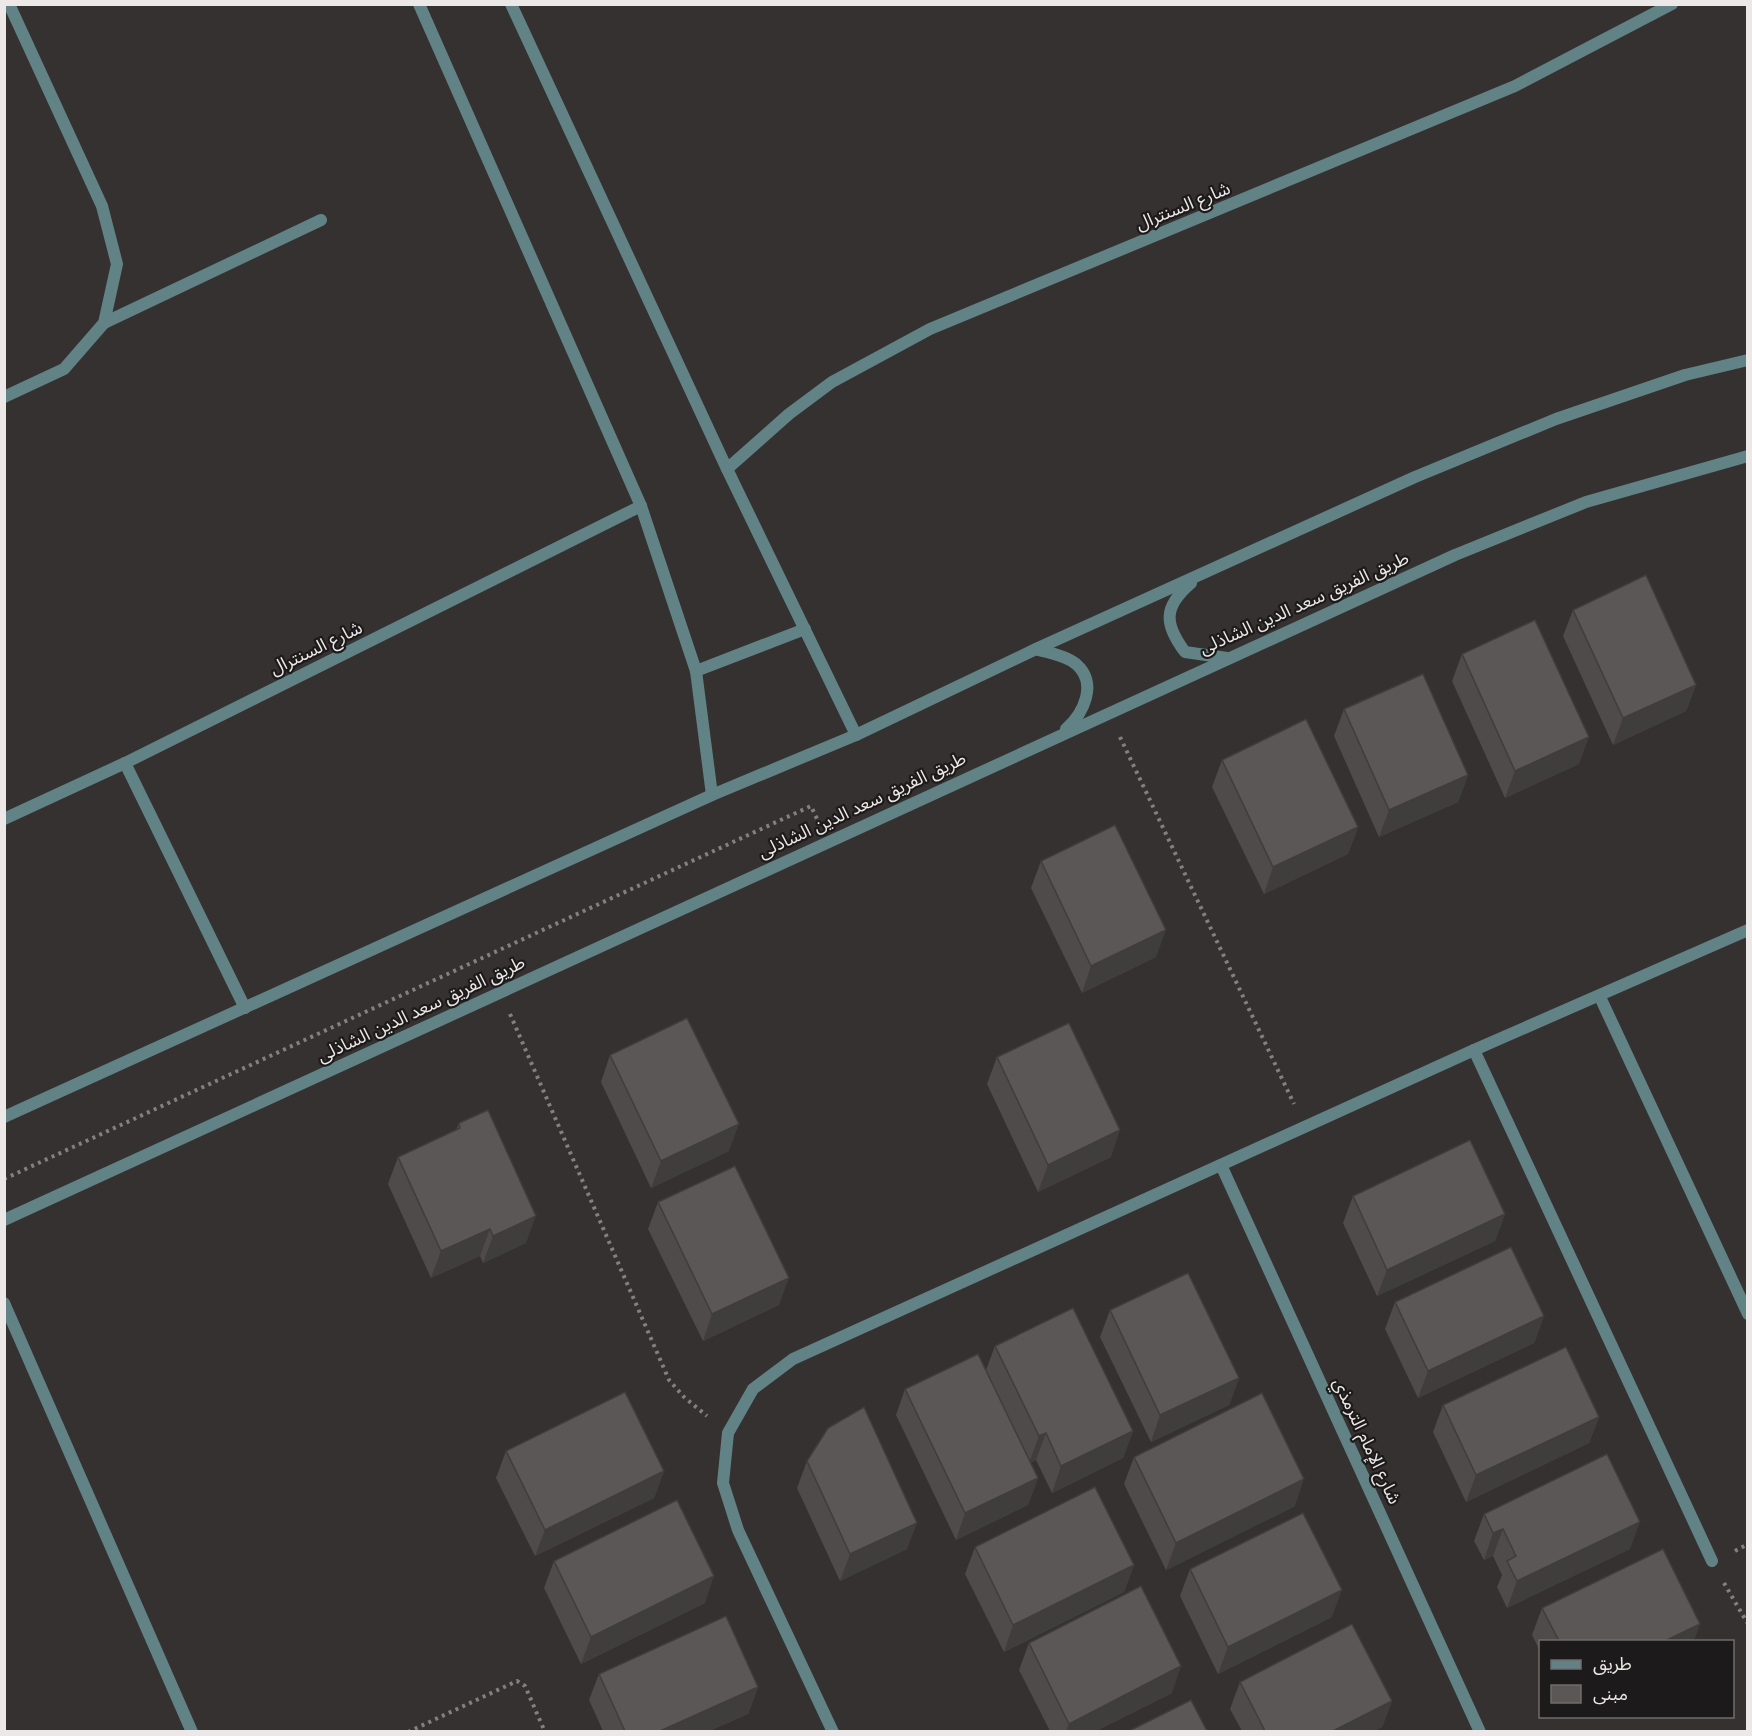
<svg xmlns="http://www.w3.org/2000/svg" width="1752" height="1736" font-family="Figtree,'Noto Sans Arabic',sans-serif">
  <rect width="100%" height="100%" fill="#363131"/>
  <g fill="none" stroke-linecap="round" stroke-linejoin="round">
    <g stroke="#84807f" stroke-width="4" stroke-dasharray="3 4.5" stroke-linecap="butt">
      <path d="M1120 737 1294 1104"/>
      <path d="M510 1014 669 1380 684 1397 707 1416"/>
      <path d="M4 1179 811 806 817 819"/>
      <path d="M1735 1551 1748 1544"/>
      <path d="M1724 1583 1748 1624"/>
      <path d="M408 1732 517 1681 525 1686 545 1732"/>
    </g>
    <path stroke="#618386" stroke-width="12" d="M104 323 321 220"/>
    <g stroke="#618386" stroke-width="12">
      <path d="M419 4 641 506 696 671 712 795"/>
      <path d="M511 4 727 469 856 735"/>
      <path d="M4 397 64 369 104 323 117 264 102 206 9 4"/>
      <path d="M727 469 789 414 832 382 930 329 1515 86 1672 4"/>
      <path d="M696 671 805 629"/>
      <path d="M125 763 245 1008"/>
      <path d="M4 819 125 763 641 506"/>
      <path d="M1600 997 1748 1314"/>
      <path d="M1474 1050 1712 1561"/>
      <path d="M1221 1165 1480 1732"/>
      <path d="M4 1303 192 1732"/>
      <path d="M833 1732 738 1530 723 1483 728 1433 753 1389 793 1359 1474 1050 1748 930"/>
    </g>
    <g stroke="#618386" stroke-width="12">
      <path d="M1191 583C1163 607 1164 624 1185 652L1227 658"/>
      <path d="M1036 649C1048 653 1065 655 1076 664 1098 683 1084 713 1066 729"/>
      <path d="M4 1117 712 795 856 735 1036 649 1415 477 1556 419 1685 375 1748 360"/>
      <path d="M4 1220 1455 555 1586 502 1748 456"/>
    </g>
  </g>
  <g fill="#4f4b4b">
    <path d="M1573 610 1696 685 1686 711 1613 745 1563 636Z"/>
    <path d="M1462 654 1579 764 1505 798 1452 681Z"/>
    <path d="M1344 709 1468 775 1458 802 1379 837 1334 736Z"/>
    <path d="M1222 760 1358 827 1348 854 1264 894 1212 787Z"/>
    <path d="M1041 861 1156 957 1082 993 1031 888Z"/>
    <path d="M610 1055 729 1151 651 1188 601 1082Z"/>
    <path d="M997 1057 1111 1157 1038 1192 987 1084Z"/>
    <path d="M459 1123 526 1243 483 1263 480 1256 431 1278 388 1184 398 1157 456 1130Z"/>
    <path d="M1353 1196 1505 1214 1495 1241 1377 1296 1343 1223Z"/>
    <path d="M658 1202 779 1305 703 1341 648 1229Z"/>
    <path d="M1395 1302 1544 1316 1534 1343 1418 1398 1385 1329Z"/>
    <path d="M1110 1310 1239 1378 1229 1405 1151 1442 1100 1337Z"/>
    <path d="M995 1346 1133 1431 1123 1458 1052 1493 1036 1460 1030 1463 1038 1478 1028 1505 956 1540 896 1415 905 1389 986 1370Z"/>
    <path d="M1443 1405 1599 1417 1589 1443 1466 1502 1433 1432Z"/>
    <path d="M506 1451 664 1471 654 1498 535 1556 496 1478Z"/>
    <path d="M1134 1457 1295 1506 1166 1570 1124 1484Z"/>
    <path d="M807 1461 907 1549 840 1581 797 1488Z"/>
    <path d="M1484 1514 1630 1549 1507 1608 1497 1587 1502 1575 1493 1556 1484 1560 1474 1541Z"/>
    <path d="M975 1547 1134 1565 1124 1592 1004 1652 965 1574Z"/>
    <path d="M554 1561 705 1603 581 1664 544 1588Z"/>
    <path d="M1190 1569 1332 1617 1218 1674 1180 1596Z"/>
    <path d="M1542 1608 1694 1641H1540V1651L1532 1635Z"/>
    <path d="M1029 1643 1172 1693 1096 1731H1050L1019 1670Z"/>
    <path d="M599 1674 758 1687 748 1714 709 1731H603L589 1700Z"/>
    <path d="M1240 1682 1392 1701 1382 1727 1374 1731H1242L1230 1709Z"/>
  </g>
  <g fill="#403d3d">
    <path d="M1696 685 1686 711 1613 745 1623 718Z"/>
    <path d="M1589 737 1579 764 1505 798 1515 771Z"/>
    <path d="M1468 775 1458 802 1379 837 1389 810Z"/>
    <path d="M1358 827 1348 854 1264 894 1273 867Z"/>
    <path d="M1166 930 1156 957 1082 993 1091 966Z"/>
    <path d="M739 1124 729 1151 651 1188 661 1161Z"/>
    <path d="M1120 1130 1111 1157 1038 1192 1048 1165Z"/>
    <path d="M1505 1214 1495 1241 1377 1296 1387 1270Z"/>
    <path d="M536 1216 526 1243 483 1263 493 1236Z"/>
    <path d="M490 1229 480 1256 431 1278 441 1251Z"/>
    <path d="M789 1278 779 1305 703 1341 712 1314Z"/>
    <path d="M1544 1316 1534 1343 1418 1398 1428 1371Z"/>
    <path d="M1239 1378 1229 1405 1151 1442 1160 1415Z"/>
    <path d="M1599 1417 1589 1443 1466 1502 1476 1475Z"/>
    <path d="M1133 1431 1123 1458 1052 1493 1061 1466Z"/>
    <path d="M1046 1433 1036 1460 1029 1463 1039 1436Z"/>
    <path d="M664 1471 654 1498 535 1556 545 1530Z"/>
    <path d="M1038 1478 1028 1505 956 1540 965 1513Z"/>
    <path d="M1304 1479 1295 1506 1166 1570 1176 1543Z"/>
    <path d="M1640 1522 1630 1549 1507 1608 1517 1581Z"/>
    <path d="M917 1523 907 1549 840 1581 850 1554Z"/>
    <path d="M1503 1529 1493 1556 1484 1560 1493 1533Z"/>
    <path d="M1134 1565 1124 1592 1004 1652 1013 1625Z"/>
    <path d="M714 1576 705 1603 581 1664 591 1637Z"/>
    <path d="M1342 1590 1332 1617 1218 1674 1228 1647Z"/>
    <path d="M1700 1624 1694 1641H1665Z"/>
    <path d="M1181 1666 1172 1693 1096 1731H1066L1069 1724Z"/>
    <path d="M758 1687 748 1714 709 1731H660Z"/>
    <path d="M1392 1701 1382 1727 1374 1731H1333Z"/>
  </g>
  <g fill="#5c5757" stroke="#403d3d" stroke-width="1.5">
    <path d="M1646 575 1696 685 1623 718 1573 610Z"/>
    <path d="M1535 620 1589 737 1515 771 1462 654Z"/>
    <path d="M1423 674 1468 775 1389 810 1344 709Z"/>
    <path d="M1306 719 1358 827 1273 867 1222 760Z"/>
    <path d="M1115 825 1166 930 1091 966 1041 861Z"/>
    <path d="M687 1018 739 1124 661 1161 610 1055Z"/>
    <path d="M1069 1023 1120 1130 1048 1165 997 1057Z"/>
    <path d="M488 1110 536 1216 493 1236 490 1229 441 1251 398 1157 460 1128 459 1123Z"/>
    <path d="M1470 1140 1505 1214 1387 1270 1353 1196Z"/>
    <path d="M735 1166 789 1278 712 1314 658 1202Z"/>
    <path d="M1511 1247 1544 1316 1428 1371 1395 1302Z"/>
    <path d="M1188 1273 1239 1378 1160 1415 1110 1310Z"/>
    <path d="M1073 1308 1133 1431 1061 1466 1046 1433 1039 1436 995 1346Z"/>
    <path d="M1566 1347 1599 1417 1476 1475 1443 1405Z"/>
    <path d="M978 1354 1038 1478 965 1513 905 1389Z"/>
    <path d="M625 1392 664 1471 545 1530 506 1451Z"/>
    <path d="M1262 1393 1304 1479 1176 1543 1134 1457Z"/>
    <path d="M864 1407 917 1523 850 1554 807 1461 828 1428Z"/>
    <path d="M1607 1454 1640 1522 1517 1581 1507 1561 1516 1556 1503 1529 1493 1533 1484 1514Z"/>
    <path d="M1095 1487 1134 1565 1013 1625 975 1547Z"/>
    <path d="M677 1500 714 1576 591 1637 554 1561Z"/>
    <path d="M1303 1513 1342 1590 1228 1647 1190 1569Z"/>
    <path d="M1663 1549 1700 1624 1665 1641H1559L1542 1608Z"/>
    <path d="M1141 1586 1181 1666 1069 1724 1029 1643Z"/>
    <path d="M726 1616 758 1687 660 1731H625L599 1674Z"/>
    <path d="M1352 1624 1392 1701 1333 1731H1265L1240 1682Z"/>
    <path d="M1191 1700 1207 1731H1129Z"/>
  </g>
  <g text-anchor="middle" stroke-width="4.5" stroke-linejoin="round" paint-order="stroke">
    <g font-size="18" fill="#ebe8e7" stroke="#1c1a1a">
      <text transform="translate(1183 206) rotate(-22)" y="6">شارع السنترال</text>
      <text transform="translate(1304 603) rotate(-24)" y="6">طريق الفريق سعد الدين الشاذلى</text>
      <text transform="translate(316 648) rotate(-26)" y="6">شارع السنترال</text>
      <text transform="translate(862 805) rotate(-25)" y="6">طريق الفريق سعد الدين الشاذلى</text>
      <text transform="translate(421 1009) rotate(-25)" y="6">طريق الفريق سعد الدين الشاذلى</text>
      <text transform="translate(1367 1441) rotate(65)" y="6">شارع الإمام الترمذي</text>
    </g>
  </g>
  <rect width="1752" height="1736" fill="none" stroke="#ebe8e7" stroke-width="12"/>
  <rect x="1539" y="1640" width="195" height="78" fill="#1c1a1a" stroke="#6f6c6c" stroke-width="1.5"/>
  <rect x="1551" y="1660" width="30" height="9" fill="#618386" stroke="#6f6c6c" stroke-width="1.5"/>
  <text x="1593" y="1670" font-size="18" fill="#ebe8e7">طريق</text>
  <rect x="1551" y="1685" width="30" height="18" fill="#5c5757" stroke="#6f6c6c" stroke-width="1.5"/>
  <text x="1593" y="1700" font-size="18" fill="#ebe8e7">مبنى</text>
</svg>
